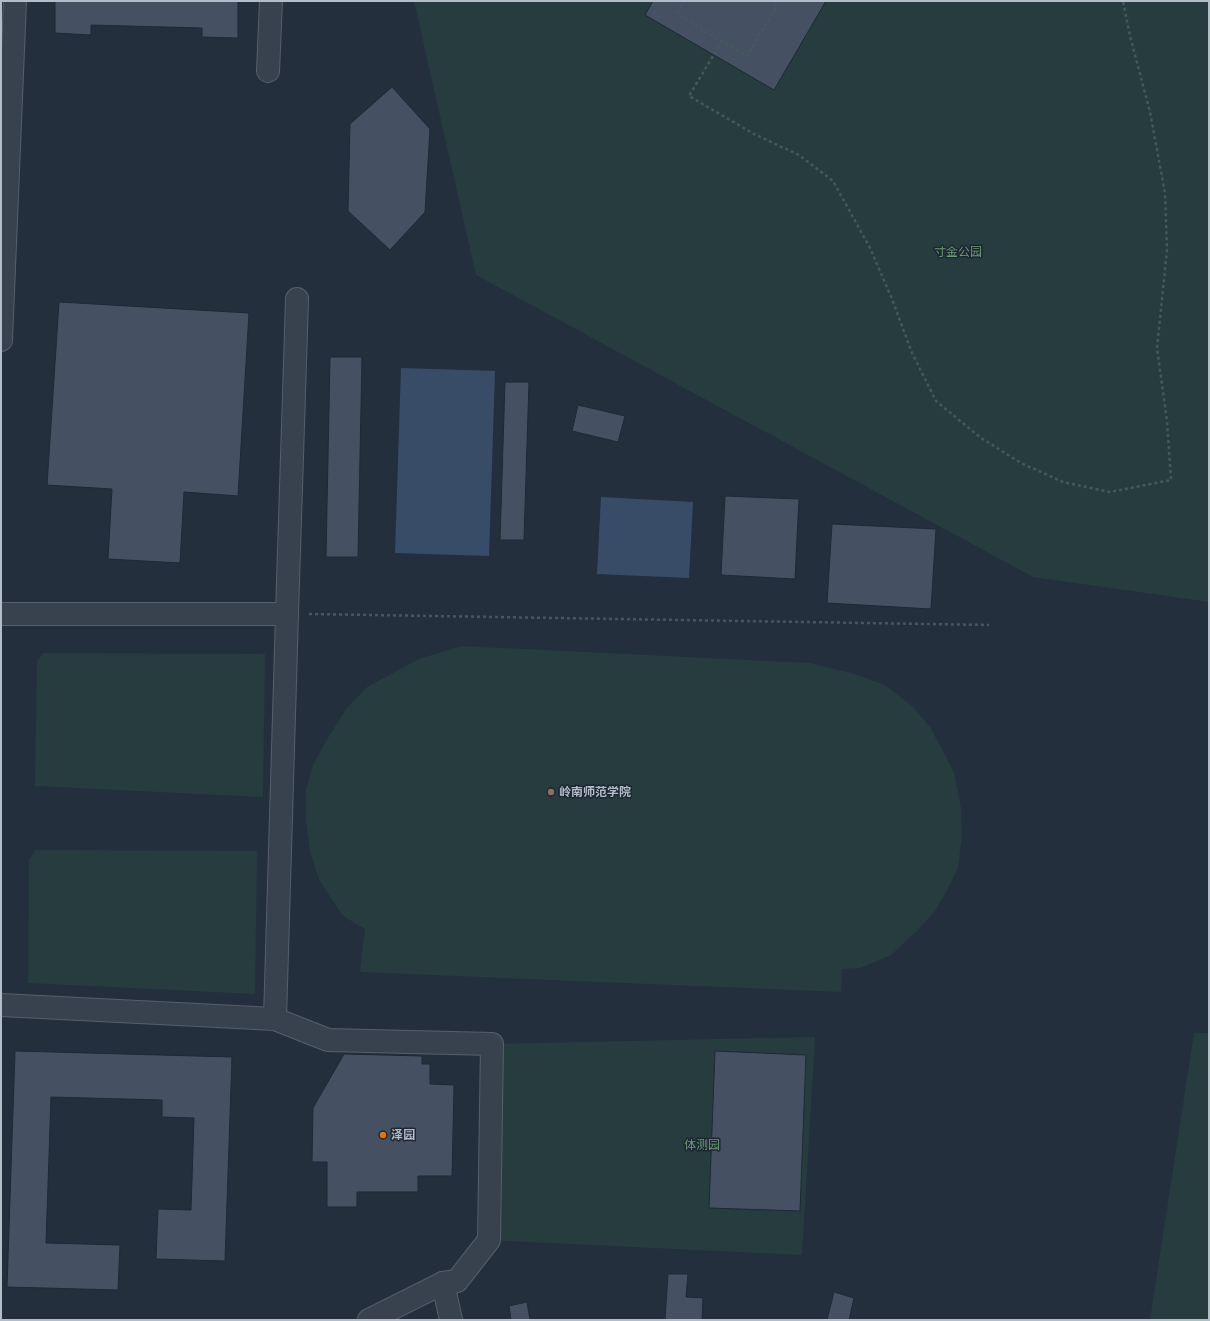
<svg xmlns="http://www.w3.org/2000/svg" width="1210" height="1321" font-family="'Roboto Condensed','Noto Sans SC',sans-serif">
  <rect width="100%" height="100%" fill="#242f3e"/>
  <g fill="#263c3f">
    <path d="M414 1H1209V602L1033 577 476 275Z"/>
    <path d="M461 646 810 663 851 673 885 685 913 707 930 727 954 772 961 808 962 835 958 867 948 889 934 912 919 929 891 955 860 968 842 969 841 992 360 972 365 929 346 918 338 909 319 879 310 852 306 820V789L313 765 326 741 346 709 367 687 419 659Z"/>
    <path d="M43 653 265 654 263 797 35 786 37 661Z"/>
    <path d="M36 850 257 851 255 994 28 983 29 859Z"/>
    <path d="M1194 1033H1209V1320H1150Z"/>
    <path d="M815 1037 802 1255 489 1240 492 1044Z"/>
  </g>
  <g fill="#394c67">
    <path d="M401 368 495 371 489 556 395 553Z"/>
    <path d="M601 497 693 502 689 578 597 574Z"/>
  </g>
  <g fill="#455162" stroke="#1f2835">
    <path d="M55 1H238V38L202 37V28L91 25V35L55 33Z"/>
    <path d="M653 1H826L774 90 645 15Z"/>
    <path d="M392 87 430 129 425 212 390 250 348 211 350 124Z"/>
    <path d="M59 302 249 313 238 496 184 492 180 563 108 559 112 489 47 485Z"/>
    <path d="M330 357H362L358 557H326Z"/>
    <path d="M505 382H529L524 540H500Z"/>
    <path d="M578 405 625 416 618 442 572 431Z"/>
    <path d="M725 496 799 499 795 579 721 575Z"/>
    <path d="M832 524 936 529 931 609 827 603Z"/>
    <path d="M15 1051 232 1057 225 1261 156 1259 158 1209 191 1210 194 1118 162 1117V1100L51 1097 46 1243 120 1245 118 1290 7 1287Z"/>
    <path d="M715 1051 806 1055 800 1211 709 1208Z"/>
    <path d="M344 1054 422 1056V1064H430V1084L454 1085 452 1176H418V1192H357V1207H327V1162H312L313 1108Z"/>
    <path d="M668 1274H688L686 1297 703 1298 702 1320H665Z"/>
    <path d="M834 1292 854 1298 849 1320H827Z"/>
    <path d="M527 1302 530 1320H511L509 1306Z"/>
  </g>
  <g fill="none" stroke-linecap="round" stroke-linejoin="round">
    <defs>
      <g id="minor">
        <path d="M268 71 271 1"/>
        <path d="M1 340 15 1"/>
        <path d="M1 614H287L275 1019 1 1005"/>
        <path d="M287 614 297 299"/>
        <path d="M275 1019 328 1040 492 1044 489 1240 457 1281 443 1283 451 1320"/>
        <path d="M369 1320 443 1283"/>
      </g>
    </defs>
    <use href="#minor" stroke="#565f6c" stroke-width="24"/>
    <g stroke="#44595c" stroke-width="2.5" stroke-dasharray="3 3" stroke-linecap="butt">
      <path d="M685 1 677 14 747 56 777 6 769 1"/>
      <path d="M722 41 689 96 754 134 799 155 833 181 870 248 892 299 912 353 936 401 981 438 1021 463 1063 482 1110 492 1171 480 1167 421 1157 348 1167 250 1165 193 1150 112 1130 36 1123 1"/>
      <path d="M309 614 989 625"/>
    </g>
    <use href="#minor" stroke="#38414e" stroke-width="22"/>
  </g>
  <circle fill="#8d6e63" stroke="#1d2633" stroke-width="1.5" cx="551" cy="792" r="4"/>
  <circle fill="#e8710a" stroke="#1d2633" stroke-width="1.5" cx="383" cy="1135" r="4"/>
  <g text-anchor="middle" stroke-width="3" stroke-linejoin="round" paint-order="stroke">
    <g font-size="12" fill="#6b9a76" stroke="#1d2633">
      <text x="958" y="256">寸金公园</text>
      <text x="702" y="1149">体测园</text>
    </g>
    <g font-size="12" font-weight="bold" fill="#b4bcc9" stroke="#1d2633" text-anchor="start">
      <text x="559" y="796">岭南师范学院</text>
      <text x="391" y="1139">泽园</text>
    </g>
  </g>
  <rect width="1210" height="1321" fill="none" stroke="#b4bcc9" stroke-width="4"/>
</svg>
